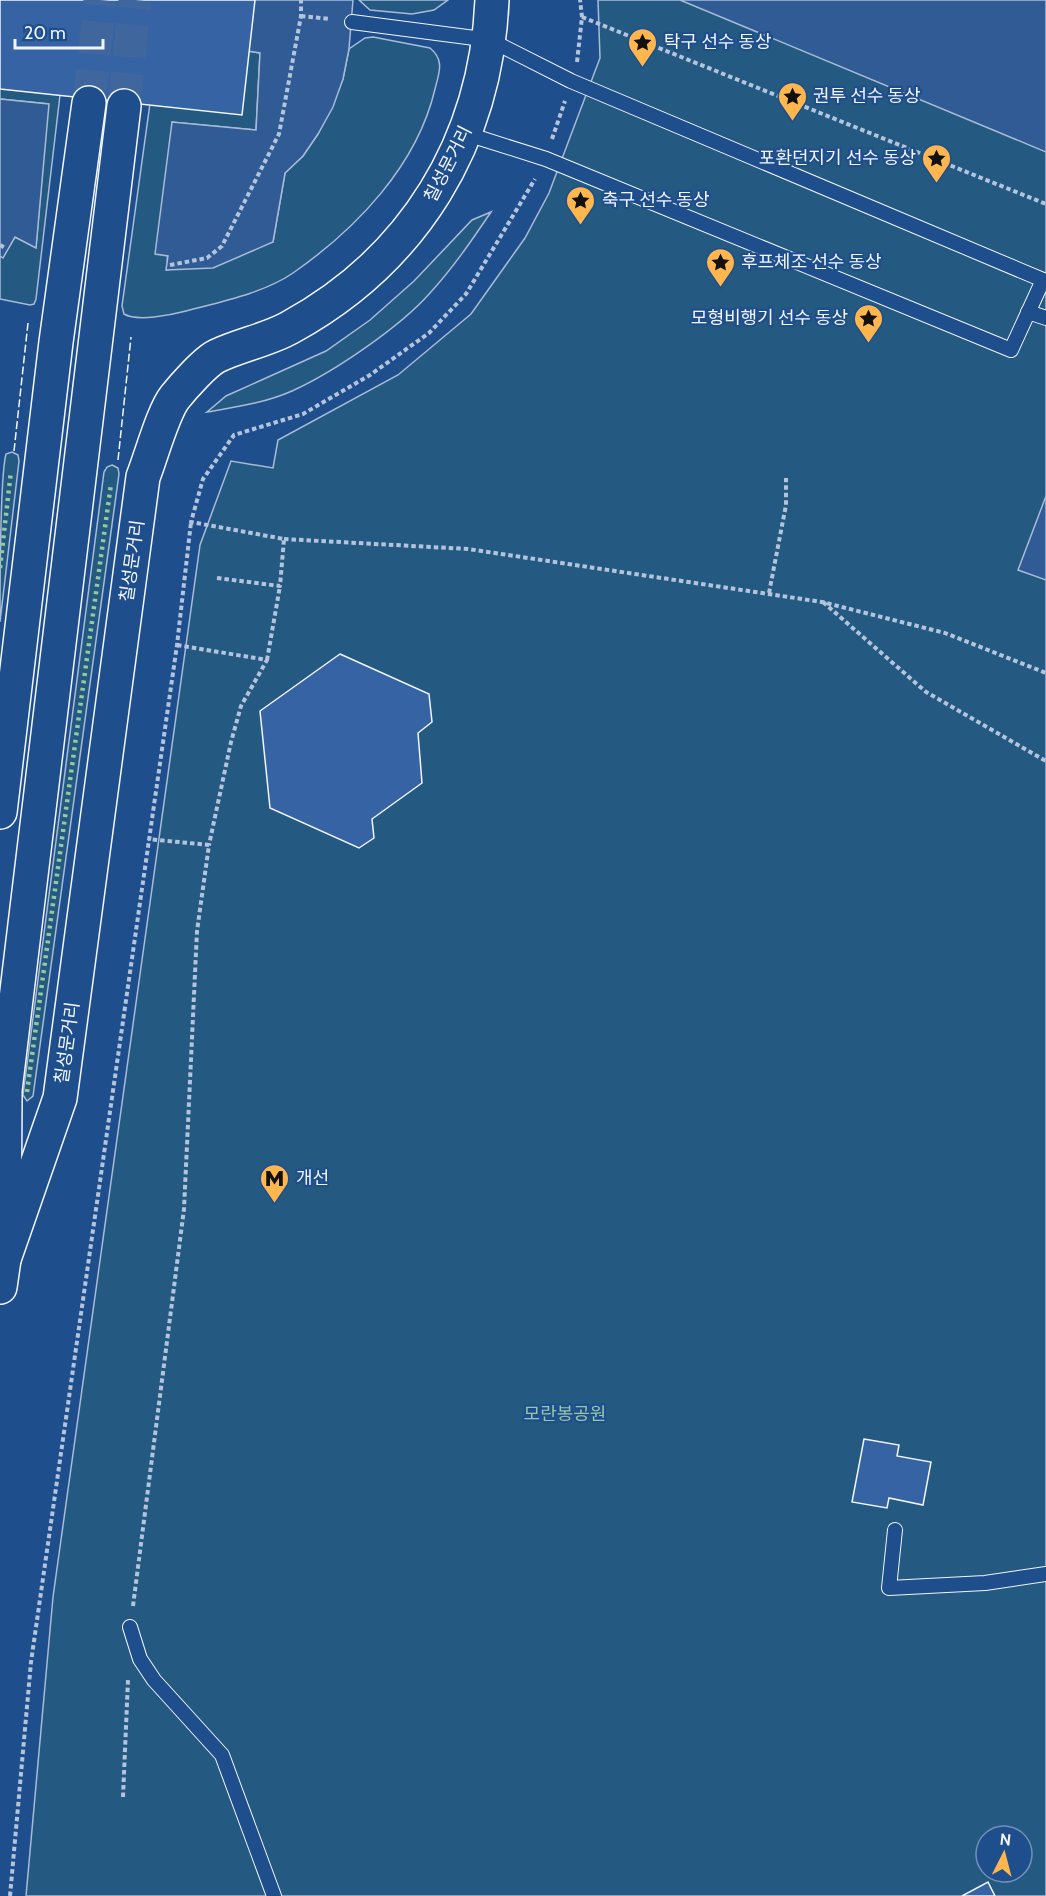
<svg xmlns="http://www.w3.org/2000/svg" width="1046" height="1896" font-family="Cabin,'Noto Sans KR',sans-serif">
  <rect width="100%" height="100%" fill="#1f4e8c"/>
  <g fill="#245a82" stroke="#a8bbd7" stroke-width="1.5" fill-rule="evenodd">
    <path d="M359 0H448L434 10 412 14 370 10Z"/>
    <path d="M598 0H1046V1896H26L53 1597 200 545 231 461 273 468 278 440 398 375 471 314 525 238 549 193 600 58ZM986 1836H1022V1872H986Z"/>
    <path d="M373 37 430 48C445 60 439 73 435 89 417 166 356 229 293 273 264 293 220 302 186 311 171 315 137 322 124 314L122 306 152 89 235 49 260 53 256 130 172 122 167 270 273 242 285 173 303 156 318 134 343 79 349 49 365 38Z"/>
    <path d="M0 71 62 78 36 299 34 304 30 305 0 299V256L3 257 15 237 36 247 48 104 0 99Z"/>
    <path d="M491 212C472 240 453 268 430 293 400 327 334 372 292 391 265 403 236 407 207 412L226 396 326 351 370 320 414 281 472 220Z"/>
    <path d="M12 452 18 455 19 461 0 622C0 589 0 477 6 454Z"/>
    <path d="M112 465 118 468 119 474 33 1096 27 1101 23 1095 104 472 107 467Z"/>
  </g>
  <g fill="#305b95" stroke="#a8bbd7" stroke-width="1.5">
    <path d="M240 0H353L349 49 343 79 333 107 318 134 303 156 285 173 273 242 213 268 166 270 168 256 155 254 172 122 256 130 260 53 235 49Z"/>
    <path d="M680 0H1046V152Z"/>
    <path d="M0 99 49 104 36 248 15 237 3 258 0 256Z"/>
    <path d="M1046 496V580L1018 570Z"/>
  </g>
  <g fill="#3563a3" stroke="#f2f6ff" stroke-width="1.5">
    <path d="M0 0H255L242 115 0 89Z"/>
    <path d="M340 654 429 694 432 722 418 733 422 783 372 819 374 838 359 848 270 808 260 711Z"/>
    <path d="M864 1439 899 1445 897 1456 931 1462 923 1505 889 1498 887 1508 852 1502Z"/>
    <path d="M988 1882 995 1896H962Z"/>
  </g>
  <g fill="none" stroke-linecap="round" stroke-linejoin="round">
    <g stroke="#3f679d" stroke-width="33" stroke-dasharray="33 16" stroke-linecap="butt">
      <path d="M89 103 100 0"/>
      <path d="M124 106 135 0"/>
    </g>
    <defs>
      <g id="service">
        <path d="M352 22 490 40 571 81 1043 280 1011 350 546 159 467 134"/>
        <path d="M1028 312 1046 318"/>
        <path d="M895 1530 889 1588 985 1583 1046 1574"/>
        <path d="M130 1627 140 1659 154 1680 222 1755 274 1896"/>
      </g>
      <g id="primary">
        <path d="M0 812 56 342 89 103"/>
        <path d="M4 1259 60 1098 143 477C151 457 163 412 175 397 183 387 206 361 217 356 240 345 267 340 289 328 414 260 486 142 492 0"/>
        <path d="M0 1287 4 1259 5 1090 124 106"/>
      </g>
    </defs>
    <use href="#service" stroke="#f2f6ff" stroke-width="16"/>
    <use href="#primary" stroke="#f2f6ff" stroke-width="36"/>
    <g stroke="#b3c4dc" stroke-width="4" stroke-dasharray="4.5 3" stroke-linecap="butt">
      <path d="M301 16 330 19"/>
      <path d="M582 17 1046 204"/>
      <path d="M577 62 582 17 580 0"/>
      <path d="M552 139 565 101"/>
      <path d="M0 245 5 248"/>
      <path d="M170 265 207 258 222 246 279 134 301 16V0"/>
      <path d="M284 539 468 549 822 602 945 633 1046 673"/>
      <path d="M217 578 280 586 284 539 191 522 203 479 234 435 303 414 370 375 429 333 466 294 535 179"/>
      <path d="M769 593 786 505V478"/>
      <path d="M823 602 926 692 1046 761"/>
      <path d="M177 645 267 660 241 706 231 742 209 845"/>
      <path d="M267 660 280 586"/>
      <path d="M133 1606 184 1209 197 931 209 845 148 839"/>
      <path d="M123 1797 128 1680"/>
      <path d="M10 1896 31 1662 177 645 191 522"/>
    </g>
    <use href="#service" stroke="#1f4e8c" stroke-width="14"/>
    <use href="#primary" stroke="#1f4e8c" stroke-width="33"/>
    <g stroke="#97c8a6" stroke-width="4.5" stroke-dasharray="3 4.5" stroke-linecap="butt">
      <path d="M0 568 11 471"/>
      <path d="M27 1092 111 484"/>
    </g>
    <g stroke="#f2f6ff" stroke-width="1.5" stroke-dasharray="8 3" stroke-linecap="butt">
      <path d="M14 451 28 323"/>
      <path d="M118 460 131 337"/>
    </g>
  </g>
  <defs>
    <symbol id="sight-pin" viewBox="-11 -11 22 30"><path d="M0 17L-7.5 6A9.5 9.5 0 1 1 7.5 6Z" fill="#ffb74d" stroke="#1f4e8c"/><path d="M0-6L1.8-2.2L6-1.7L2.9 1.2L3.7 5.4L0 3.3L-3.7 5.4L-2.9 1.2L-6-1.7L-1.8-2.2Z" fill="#111"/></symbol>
    <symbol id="metro-pin" viewBox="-11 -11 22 30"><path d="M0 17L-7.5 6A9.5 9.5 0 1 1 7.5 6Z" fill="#ffb74d" stroke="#1f4e8c"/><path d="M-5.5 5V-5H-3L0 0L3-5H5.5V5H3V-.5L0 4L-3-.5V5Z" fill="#111"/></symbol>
  </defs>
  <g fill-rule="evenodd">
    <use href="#sight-pin" x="626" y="26" width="33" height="45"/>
    <use href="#sight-pin" x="776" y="80" width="33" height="45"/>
    <use href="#sight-pin" x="920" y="142" width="33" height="45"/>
    <use href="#sight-pin" x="564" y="184" width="33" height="45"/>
    <use href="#sight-pin" x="704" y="246" width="33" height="45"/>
    <use href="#sight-pin" x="852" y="302" width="33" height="45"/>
    <use href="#metro-pin" x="258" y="1162" width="33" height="45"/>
  </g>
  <g text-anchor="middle" stroke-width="4.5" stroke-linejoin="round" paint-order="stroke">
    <g font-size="18" fill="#f2f6ff" stroke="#1f4e8c" text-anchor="start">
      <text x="664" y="48">탁구 선수 동상</text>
      <text x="813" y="102">권투 선수 동상</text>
      <text x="916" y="164" text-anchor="end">포환던지기 선수 동상</text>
      <text x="602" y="206">축구 선수 동상</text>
      <text x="741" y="268">후프체조 선수 동상</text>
      <text x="848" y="324" text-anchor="end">모형비행기 선수 동상</text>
      <text x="296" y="1184">개선</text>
    </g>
    <g font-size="18" fill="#f2f6ff" stroke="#1f4e8c">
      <text transform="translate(448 164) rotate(-63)" y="6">칠성문거리</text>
      <text transform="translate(132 561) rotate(-82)" y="6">칠성문거리</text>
      <text transform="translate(67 1043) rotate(-82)" y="6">칠성문거리</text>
    </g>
    <g font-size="18" fill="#97c8a6" stroke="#1f4e8c">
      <text x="565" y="1420">모란봉공원</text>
    </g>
  </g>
  <g transform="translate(1004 1854) rotate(6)"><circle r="28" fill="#1f4e8c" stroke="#7391ba" stroke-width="1.5"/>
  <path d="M0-4.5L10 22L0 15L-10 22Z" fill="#ffb74d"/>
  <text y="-9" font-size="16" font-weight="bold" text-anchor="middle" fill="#f2f6ff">N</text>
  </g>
  <path d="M15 39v9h88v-9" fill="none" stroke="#f2f6ff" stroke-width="3"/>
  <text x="24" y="39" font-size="18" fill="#f2f6ff" stroke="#1f4e8c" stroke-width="4.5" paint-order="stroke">20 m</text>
</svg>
